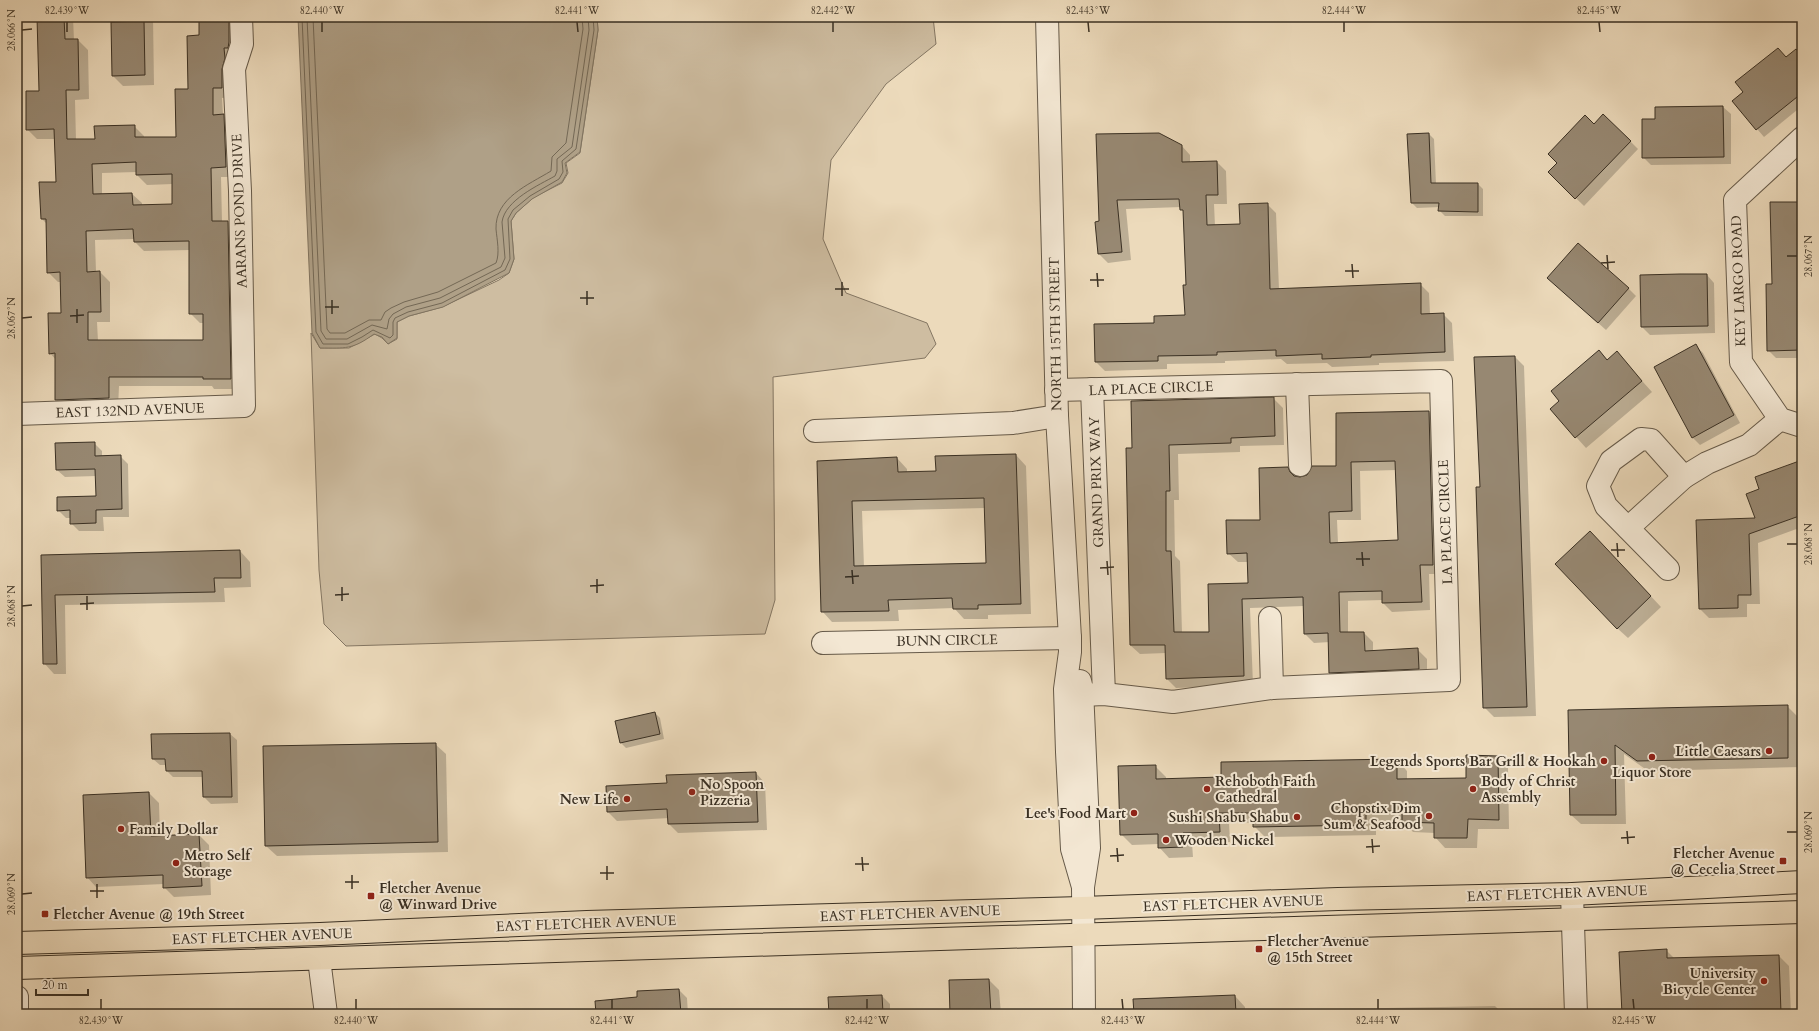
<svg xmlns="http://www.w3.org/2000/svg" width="1819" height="1031" font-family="Cardo,serif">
  <rect width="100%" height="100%" fill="#ecdabb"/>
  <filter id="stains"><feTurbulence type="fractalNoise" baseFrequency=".005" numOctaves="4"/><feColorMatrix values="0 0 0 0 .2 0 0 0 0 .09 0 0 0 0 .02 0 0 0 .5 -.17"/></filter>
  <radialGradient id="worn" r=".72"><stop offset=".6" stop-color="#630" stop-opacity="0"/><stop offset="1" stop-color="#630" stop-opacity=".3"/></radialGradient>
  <path fill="#cebda1" stroke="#847662" d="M597 17H933L936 44 886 84 831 160 823 239 846 293 927 323 936 344 925 358 773 377 775 600 765 634 346 646 324 624 319 570 311 333 320 348H349L375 334 382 338 388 344 397 339V322L409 316 442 307 499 280 509 273 514 259 511 221 516 213 534 197 562 183 568 173 566 163 580 153 598 30Z"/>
  <path fill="#afa087" stroke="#80735f" d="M298 17H597L598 30 580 152 565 163 567 173 562 182 532 199 516 213 511 221 514 259 509 273 443 307 409 316 397 322V338L388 344 382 337 374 334C352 350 346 348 320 348L312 333Z"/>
  <g fill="#0003" fill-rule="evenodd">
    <path d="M38 17H73L74 40H78L88 50 89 99 75 100 76 140H96L134 126 144 136V138H178L200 36V17H244L232 97 222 98 223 115 233 125 236 177H221L222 222H228L238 232 240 389H214L212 386H119L118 408 66 410 56 400V360L50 353 62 314 61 282H58L48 272 47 224 42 219 57 183 55 139H37L27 129 40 92ZM137 172V175L147 185 173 184V205L142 206V203L132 194H102V173ZM134 239V241L144 251 190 250V313L200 323H204V341H98L97 322H110V282L100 272H96L95 240Z"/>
    <path d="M112 17H153L154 85 123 86 113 76Z"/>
    <path d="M1796 50 1802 56V106L1764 137 1733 101Z"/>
    <path d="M1723 107 1731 114V164L1651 165 1643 157 1656 120Z"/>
    <path d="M1594 125 1630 141 1638 149 1584 206 1549 172Z"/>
    <path d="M1429 134 1434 139 1436 184H1478L1483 189V216H1445L1440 211V207L1417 208 1412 203 1408 135Z"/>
    <path d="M1097 135 1181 145 1190 155V162H1217L1226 171 1227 204H1214L1215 226 1241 225 1267 204 1276 213 1279 289 1420 284 1429 293 1430 314H1443L1452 323 1454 361 1379 363V365L1332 367 1327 363 1287 364 1281 359 1225 361V363L1167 364V369L1105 371 1096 362 1155 324 1186 316 1187 286 1184 213 1181 207 1126 209 1131 260 1108 263 1099 254 1100 222Z"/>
    <path d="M1802 203V358H1776L1768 350Z"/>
    <path d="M1707 275 1714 283 1715 333 1650 335 1642 327Z"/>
    <path d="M1548 278 1628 288 1636 296 1606 330Z"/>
    <path d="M1695 345 1703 353 1740 423 1700 445 1693 438Z"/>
    <path d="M1599 351 1608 360 1617 353 1652 392 1586 448 1551 409 1561 401Z"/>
    <path d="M1515 357 1524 366 1536 716 1494 717 1484 707 1481 488Z"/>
    <path d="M1273 398 1283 408 1284 445 1240 446V452L1178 454 1179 500H1174L1175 556 1180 561 1182 633H1210L1249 584 1248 562H1238L1228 553 1261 521 1288 468 1297 478H1300L1337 467 1429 412 1438 421 1442 574H1429L1430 610 1392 612 1383 603V600L1348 601V633H1364L1373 642V652L1417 649 1427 659V678L1340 682 1330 672V642L1314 643 1305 634 1304 606 1250 608 1253 685 1176 688 1167 679 1166 653 1140 654 1130 645 1133 449ZM1397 470 1399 541 1338 543 1337 520H1361L1360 471Z"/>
    <path d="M94 443 102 451V456H120L128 464 129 517H103L104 531H79L71 523V518H66L58 510 97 497 96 476 65 477 57 470Z"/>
    <path d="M1016 455 1026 466 1031 614 988 615V619H964L954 608 898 610 899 621 832 622 822 611 818 462 897 458 907 469V473L937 472ZM985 508 987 564 864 567 862 511Z"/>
    <path d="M1802 461V527L1758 543 1760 604H1747V617L1709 618 1700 609 1757 519Z"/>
    <path d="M1600 542 1661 607 1628 638 1617 628Z"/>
    <path d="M240 551 250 562 251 587 224 588 225 602 65 605 66 674H54L44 663 42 556Z"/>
    <path d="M1787 706 1797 716V746H1802V767L1648 771 1624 754 1626 824H1581L1571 815 1569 711Z"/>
    <path d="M655 713 660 718 664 739 626 748 621 743Z"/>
    <path d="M230 734 237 740 238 803 211 804 204 797 203 777H173L167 771 166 765H160L153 759Z"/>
    <path d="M435 744 446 754 448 852 277 856 266 846Z"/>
    <path d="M1498 757 1508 767 1509 829H1478L1477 848H1445L1435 837V833L1413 832 1403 821H1376V835L1265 837 1254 826V823L1229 822 1230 842 1192 843 1193 857 1169 858 1159 847V844L1132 845 1121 834 1155 766 1166 777V780L1222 778 1397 760 1407 771V780L1467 779Z"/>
    <path d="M756 773 765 783 767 830 678 833 669 824V818L617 821 608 812 668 784Z"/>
    <path d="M149 793 159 803 160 837 199 835 209 845 211 895 174 897 164 887V884L96 887 87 877Z"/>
    <path d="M1666 950 1675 959 1779 956 1789 966 1791 1014H1623L1620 953Z"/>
    <path d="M989 980 999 990 1001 1014H951Z"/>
    <path d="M679 990 687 998 688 1014H597L638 998Z"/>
    <path d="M882 996 890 1004V1014H830L829 998Z"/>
    <path d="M1235 996 1245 1007V1014H1135Z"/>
    <path d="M1495 1006 1503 1014H1276V1010Z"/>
  </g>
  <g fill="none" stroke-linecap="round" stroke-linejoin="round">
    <g stroke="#746855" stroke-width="1">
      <path d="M302 17 316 332 323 344H348L362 337 373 330 390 338 393 335V322L395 318 408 312 442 303 505 270 510 259 508 219 513 210 530 196 559 179 563 172 562 161 576 149 594 30 593 17"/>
      <path d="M307 17 321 331 326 339H347L372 325 387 329 389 319 393 314 406 307 440 298 501 267 505 258 502 222C505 200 539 185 555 176L557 171V159L572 147 589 30 588 17"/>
      <path d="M313 17 327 329 330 333H345L369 320H381L385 312 391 308 404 302 438 292 496 263C500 253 497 240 496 229 495 198 528 185 551 171L552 157 566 143 583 29 582 17"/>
    </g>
  </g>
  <g fill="#978872" stroke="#3a3023" fill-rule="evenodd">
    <path d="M37 17H64L65 39H78L79 90H66L67 139H95L94 126 135 125V137H176L175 89H188L187 36 199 35V17H229V42L228 48H224L225 58 222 69V88H213V115L224 114 226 167 211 168 212 221H228L231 379H203V377H109V398L55 400V353L49 354 48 313H61L60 272 47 273 46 219H41L39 182H56L54 129 26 130V91H39ZM136 162V175L172 174V204L133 205 132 193 93 194 92 164ZM133 229 134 242 189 241V314H203V340H88V312H101L100 271 87 272 86 231Z"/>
    <path d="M144 21 145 75 112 76 111 22Z"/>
    <path d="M1778 48 1786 57 1796 49 1802 56V93L1756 130 1732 101 1743 92 1735 82Z"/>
    <path d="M1723 106 1724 157 1642 158V119H1655V107Z"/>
    <path d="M1603 114 1631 141 1575 199 1548 172 1557 163 1548 154 1585 115 1594 124Z"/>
    <path d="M1159 133 1182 145V162L1217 161 1218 195H1206L1207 225 1240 224 1239 204 1268 203 1270 289 1421 283V314L1444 313 1445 352 1371 355V357L1322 359V354L1276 356V350L1217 352V355L1158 356V361L1095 362 1094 324 1154 323V316L1185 315 1183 285H1186L1183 210H1180L1179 199 1117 200 1122 252 1098 254 1095 222 1099 221 1096 134Z"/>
    <path d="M1429 133 1431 183H1478V212L1438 211 1439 203H1411L1407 134Z"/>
    <path d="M1770 202H1802V350L1767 351 1766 284H1772Z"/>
    <path d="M1578 243 1629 288 1598 323 1547 278Z"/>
    <path d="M1680 274H1707L1708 326 1641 327 1640 275Z"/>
    <path d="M1696 344 1734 415 1692 438 1654 367Z"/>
    <path d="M1599 350 1607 360 1617 351 1642 381 1575 438 1550 409 1559 401 1551 391Z"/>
    <path d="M1515 356 1527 707 1483 708 1476 487H1480L1474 357Z"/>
    <path d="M1274 397 1275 436 1231 438V443L1169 445 1170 491H1166V551H1171L1174 632H1209L1208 584 1248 583 1247 553 1227 554 1226 520H1260L1259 468 1288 467 1290 472 1294 476 1300 477 1307 475 1312 466H1336V413L1429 411 1433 565H1420L1422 602 1382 603V591L1339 592 1340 632H1364L1365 651 1418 648 1419 669 1329 673 1328 633 1304 634 1303 597 1242 599 1244 676 1166 679 1165 645H1130L1126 448H1132L1131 401ZM1395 461 1398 540 1330 543 1329 512 1352 511 1351 462Z"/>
    <path d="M95 442V456L121 455 122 509 96 510V523L70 524V510L57 511V497L96 496 95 469 56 470 55 443Z"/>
    <path d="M1016 454 1021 604 978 605V609H953L952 598 888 600 889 611 821 612 817 461 897 457 898 472 936 471 935 456ZM984 498 986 563 854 566 852 501Z"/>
    <path d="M1802 460V515L1749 534 1751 595H1738V608L1699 609 1696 520 1755 518 1746 494 1759 489 1755 477Z"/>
    <path d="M1590 531 1651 596 1617 629 1555 564Z"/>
    <path d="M240 550 241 578H214L215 592 55 595 57 664H43L41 555Z"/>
    <path d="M1788 705V758L1637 761 1615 745 1616 815H1570L1568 710Z"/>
    <path d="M655 712 660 734 620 743 615 721Z"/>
    <path d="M230 733 232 797H203L202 771H166L165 759H152L151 734Z"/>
    <path d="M436 743 438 842 265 846 263 746Z"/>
    <path d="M1466 755 1498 756 1499 820 1468 819 1467 838H1434V823L1402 822V811H1366V825L1253 827V813H1219L1220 832 1183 833V847L1158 848V834L1120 835 1118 766 1156 765V779L1221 777V762L1397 759V779L1466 778Z"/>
    <path d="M756 772 758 822 668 824 667 809 607 812 606 786 667 783 666 775Z"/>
    <path d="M149 792 151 836 199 834 202 886 163 888V875L86 878 83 795Z"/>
    <path d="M1667 949V958L1779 955 1781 1013 1622 1014 1619 952Z"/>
    <path d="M989 979 991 1014H950L949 980Z"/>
    <path d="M679 989 681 1014H596L595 1001 637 997V991Z"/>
    <path d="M882 995 883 1013 829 1014 828 997Z"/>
    <path d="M1235 995 1236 1014H1134L1133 999Z"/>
  </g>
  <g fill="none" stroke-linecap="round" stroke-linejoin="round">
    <defs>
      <g id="minor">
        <path d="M1047 17 1057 416 1070 638V652L1065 689 1067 752 1072 849 1083 887"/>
        <path d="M1802 138 1735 200 1741 362 1780 419 1802 426"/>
        <path d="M1297 384 1300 465"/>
        <path d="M1092 389 1104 694"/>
        <path d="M1056 390 1441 381 1449 680 1272 688 1173 702 1104 694 1082 695"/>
        <path d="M17 414 244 406 240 191 234 69 242 44 241 17"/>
        <path d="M815 431 1013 423 1057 416"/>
        <path d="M1628 528 1684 477"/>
        <path d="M1668 569 1606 506 1598 486 1611 461 1641 439 1651 440 1684 477 1707 463 1749 445 1780 419"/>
        <path d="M1270 618 1272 688"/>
        <path d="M823 643 1070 638"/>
        <path d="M1080 681 1082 689 1089 848 1083 887 1084 1014"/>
        <path d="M1572 894 1576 1014"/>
        <path d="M319 959 326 1014"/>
        <path d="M17 997V1014"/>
      </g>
      <g id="major">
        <path d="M17 943 320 934 587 922 1082 908 1338 899 1572 894 1802 882"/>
        <path d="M17 968 1802 912"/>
      </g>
    </defs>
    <use href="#minor" stroke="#665a49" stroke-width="24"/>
    <use href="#major" stroke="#3a3023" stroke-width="24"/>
    <use href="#minor" stroke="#f3e7d3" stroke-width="22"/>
    <use href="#major" stroke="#ecdabb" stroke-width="22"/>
  </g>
  <path fill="none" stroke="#3a3023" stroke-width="1.5" d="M67 22V32M322 22V32M577 22 578 32M833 22V32M1088 22 1089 32M1344 22V32M1599 22 1600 32M22 30 32 29M1607 255 1608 269M1787 256H1797M1601 263 1615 262M1352 264 1353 278M1345 271H1359M1097 273 1098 287M1090 280H1104M842 282V296M835 289H849M587 291V305M580 298H594M332 300V314M325 307H339M77 309V323M70 316 84 315M22 318 32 317M1617 543 1618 557M1787 544H1797M1611 550H1625M1362 552 1363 566M1356 559H1370M1107 561 1108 575M1100 568 1114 567M852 570 853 584M845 577 859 576M597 579V593M590 586 604 585M342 587V601M335 595 349 594M87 596V610M80 604 94 603M22 606 32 605M1627 831 1628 844M1787 832H1797M1621 838 1635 837M1372 839 1373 853M1366 847 1380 846M1117 848 1118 862M1110 856 1124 855M862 857 863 871M855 864H869M607 866V880M600 873H614M352 875V889M345 882H359M97 884V898M90 891H104M22 894 32 893M101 999V1009M356 999V1009M612 999V1009M867 999V1009M1122 999 1123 1009M1378 999V1009M1633 999 1634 1009"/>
  <g fill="#8f2418" stroke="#f3e7d3" stroke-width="1.5">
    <circle cx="1769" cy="751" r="4"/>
    <circle cx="1652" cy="757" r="4"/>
    <circle cx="1604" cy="761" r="4"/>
    <circle cx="1207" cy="789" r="4"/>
    <circle cx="1473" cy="789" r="4"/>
    <circle cx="692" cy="792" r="4"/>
    <circle cx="627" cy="799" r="4"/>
    <circle cx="1134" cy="813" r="4"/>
    <circle cx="1429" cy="816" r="4"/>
    <circle cx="1297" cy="817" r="4"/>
    <circle cx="121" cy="829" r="4"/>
    <circle cx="1166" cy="840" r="4"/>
    <rect x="1779" y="857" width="8" height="8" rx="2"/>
    <circle cx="176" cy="863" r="4"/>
    <rect x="367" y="892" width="8" height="8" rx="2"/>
    <rect x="41" y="910" width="8" height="8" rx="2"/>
    <rect x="1255" y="945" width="8" height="8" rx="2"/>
    <circle cx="1764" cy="981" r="4"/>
  </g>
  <g text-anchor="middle" stroke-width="4" stroke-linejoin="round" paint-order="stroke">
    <g font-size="14" fill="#3a3023" stroke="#f3e7d3">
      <text transform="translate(239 211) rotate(-92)" y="5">AARANS POND DRIVE</text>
      <text transform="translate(1738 281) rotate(-92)" y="5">KEY LARGO ROAD</text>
      <text transform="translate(1055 334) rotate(-91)" y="5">NORTH 15TH STREET</text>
      <text transform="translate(1151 388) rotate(-2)" y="5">LA PLACE CIRCLE</text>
      <text transform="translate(130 410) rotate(-2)" y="5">EAST 132ND AVENUE</text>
      <text transform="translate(1096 482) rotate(-92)" y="5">GRAND PRIX WAY</text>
      <text transform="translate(1445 522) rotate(-92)" y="5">LA PLACE CIRCLE</text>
      <text transform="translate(947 640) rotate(-1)" y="5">BUNN CIRCLE</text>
      <text transform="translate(1557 893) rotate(-2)" y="5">EAST FLETCHER AVENUE</text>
      <text transform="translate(1233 903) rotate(-2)" y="5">EAST FLETCHER AVENUE</text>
      <text transform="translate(910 913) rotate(-2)" y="5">EAST FLETCHER AVENUE</text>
      <text transform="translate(586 923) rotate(-2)" y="5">EAST FLETCHER AVENUE</text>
      <text transform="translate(262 936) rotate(-2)" y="5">EAST FLETCHER AVENUE</text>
    </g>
    <g font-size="14" font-weight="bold" fill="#3a3023" stroke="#f3e7d3" text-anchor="start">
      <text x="1761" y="756" text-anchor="end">Little Caesars</text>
      <text x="1596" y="766" text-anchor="end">Legends Sports Bar Grill &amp; Hookah</text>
      <text x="1652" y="777" text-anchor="middle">Liquor Store</text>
      <text x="1215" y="786">Rehoboth Faith<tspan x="1215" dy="16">Cathedral</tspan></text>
      <text x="1481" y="786">Body of Christ<tspan x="1481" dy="16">Assembly</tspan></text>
      <text x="700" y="789">No Spoon<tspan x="700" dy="16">Pizzeria</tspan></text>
      <text x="619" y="804" text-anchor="end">New Life</text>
      <text x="1421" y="813" text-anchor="end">Chopstix Dim<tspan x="1421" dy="16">Sum &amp; Seafood</tspan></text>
      <text x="1126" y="818" text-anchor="end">Lee's Food Mart</text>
      <text x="1289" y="822" text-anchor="end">Sushi Shabu Shabu</text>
      <text x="129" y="834">Family Dollar</text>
      <text x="1174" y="845">Wooden Nickel</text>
      <text x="1775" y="858" text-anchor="end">Fletcher Avenue<tspan x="1775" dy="16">@ Cecelia Street</tspan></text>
      <text x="184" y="860">Metro Self<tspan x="184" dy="16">Storage</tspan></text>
      <text x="379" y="893">Fletcher Avenue<tspan x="379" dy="16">@ Winward Drive</tspan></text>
      <text x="53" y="919">Fletcher Avenue @ 19th Street</text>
      <text x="1267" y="946">Fletcher Avenue<tspan x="1267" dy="16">@ 15th Street</tspan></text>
      <text x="1756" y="978" text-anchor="end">University<tspan x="1756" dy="16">Bicycle Center</tspan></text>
    </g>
  </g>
  <rect width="1819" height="1031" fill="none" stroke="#ecdabb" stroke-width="44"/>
  <path d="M36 989v6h52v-6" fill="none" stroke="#3a3023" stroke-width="2"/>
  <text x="42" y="989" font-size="12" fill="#3a3023" stroke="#f3e7d3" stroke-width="3" paint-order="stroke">20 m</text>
  <rect x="22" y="22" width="1775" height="987" fill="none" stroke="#3a3023" stroke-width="1.5"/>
  <g font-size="10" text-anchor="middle" fill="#3a3023">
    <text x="67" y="14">82.439°W</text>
    <text x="322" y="14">82.440°W</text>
    <text x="577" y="14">82.441°W</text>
    <text x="833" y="14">82.442°W</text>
    <text x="1088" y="14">82.443°W</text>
    <text x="1344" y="14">82.444°W</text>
    <text x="1599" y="14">82.445°W</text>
    <text transform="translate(11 30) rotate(-90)" y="4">28.066°N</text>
    <text transform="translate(1808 256) rotate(-90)" y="4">28.067°N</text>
    <text transform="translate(11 318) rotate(-90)" y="4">28.067°N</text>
    <text transform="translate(1808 544) rotate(-90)" y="4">28.068°N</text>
    <text transform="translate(11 606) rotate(-90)" y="4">28.068°N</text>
    <text transform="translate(1808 832) rotate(-90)" y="4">28.069°N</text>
    <text transform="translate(11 894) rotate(-90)" y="4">28.069°N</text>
    <text x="101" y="1024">82.439°W</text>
    <text x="356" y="1024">82.440°W</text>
    <text x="612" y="1024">82.441°W</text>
    <text x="867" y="1024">82.442°W</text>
    <text x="1123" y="1024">82.443°W</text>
    <text x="1378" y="1024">82.444°W</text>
    <text x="1634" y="1024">82.445°W</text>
  </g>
  <rect width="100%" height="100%" filter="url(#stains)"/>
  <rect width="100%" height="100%" fill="url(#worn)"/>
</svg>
